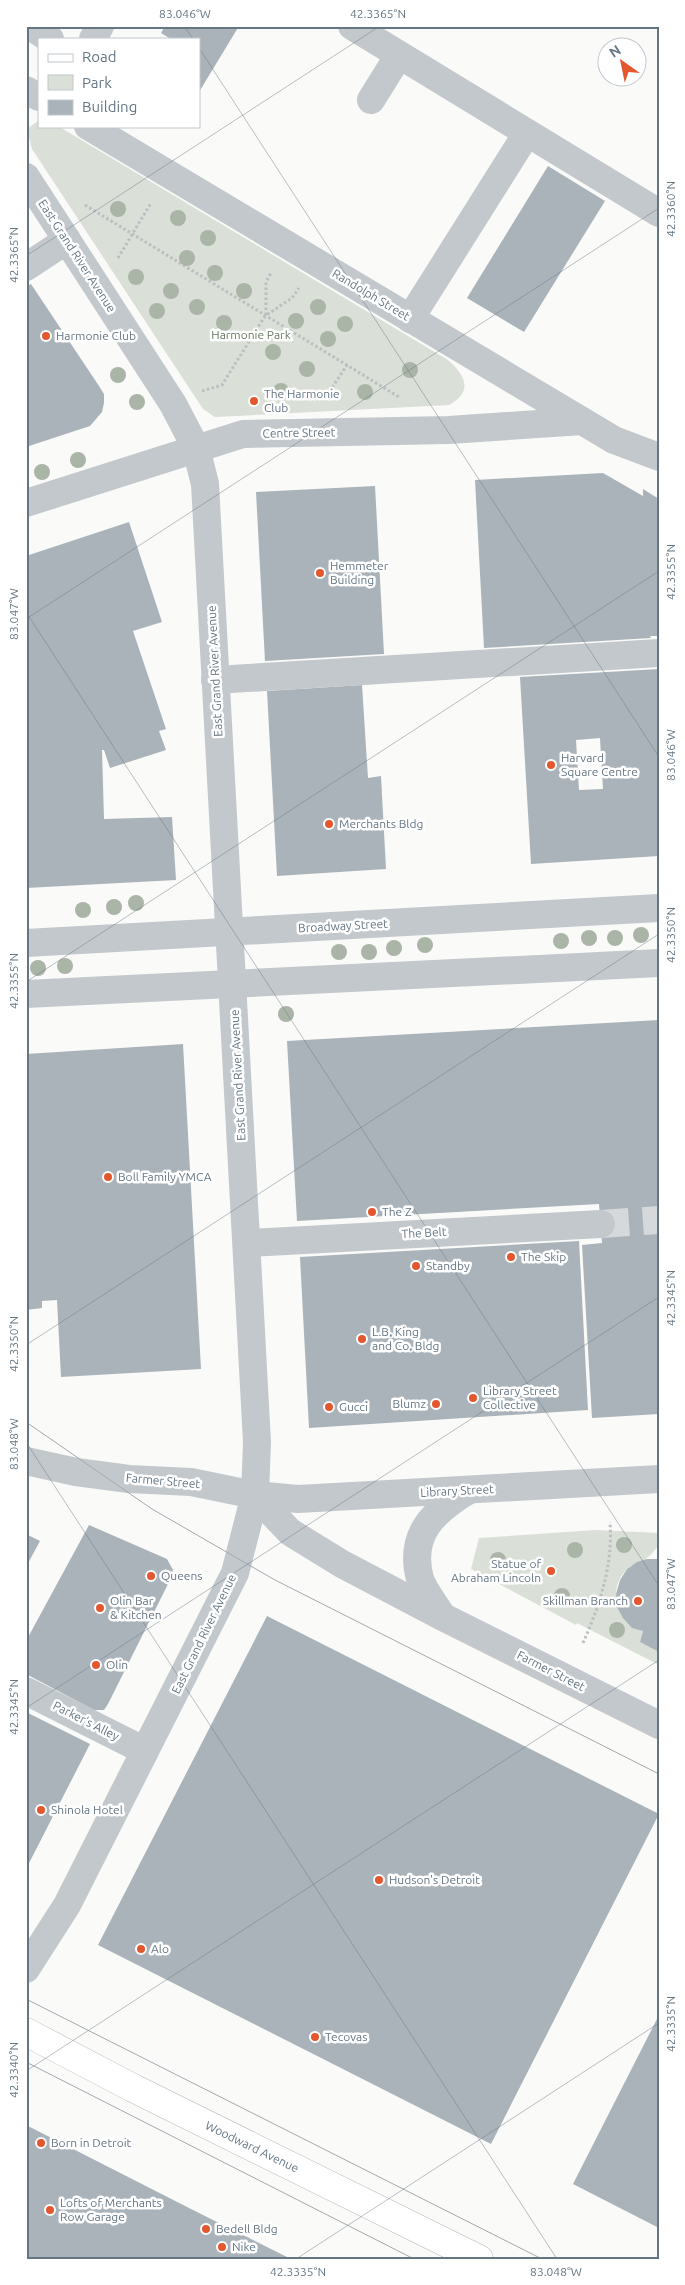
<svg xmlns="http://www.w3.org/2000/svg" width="685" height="2285" font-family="Ubuntu,sans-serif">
  <rect width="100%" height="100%" fill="#fafaf8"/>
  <g fill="#dadfd7">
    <path d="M39 120V126H58L448 360C465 375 474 391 449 405L215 417 203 409 32 149 27 129Z"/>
    <path d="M596 1530 659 1533V1545C655 1549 652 1554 648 1557 643 1562 634 1563 628 1568 606 1588 616 1622 643 1631L640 1642 659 1652V1665L577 1623 576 1625 471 1569 479 1538Z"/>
  </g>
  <g fill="#aab3b9" fill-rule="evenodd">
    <path d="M165 26H239L199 92V39H171L161 33Z"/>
    <path d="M548 166 605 201 524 332 467 298Z"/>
    <path d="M31 284 99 386 104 394V403L102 412 90 426 26 447V287Z"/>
    <path d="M603 473 643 496V489L659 499V636H650L651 638 484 648 475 480Z"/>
    <path d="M375 486 384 654 265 661 256 492Z"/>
    <path d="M129 522 162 622 133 631 166 729 159 731 166 750 110 768 104 750H102L104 819 172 817 176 880 26 888V556Z"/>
    <path d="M659 669V856L531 864 520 677ZM600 738 603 789 579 790 576 740Z"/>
    <path d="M362 685 368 778 381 776 386 869 277 876 267 691Z"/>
    <path d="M659 1020V1414L592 1418 582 1245 602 1243 599 1204 297 1221 287 1041Z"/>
    <path d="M183 1044 201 1369 61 1377 57 1300 42 1301V1308L26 1310V1054Z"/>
    <path d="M579 1241 588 1410 309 1428 300 1257Z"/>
    <path d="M89 1525 167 1559 173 1570 172 1576 108 1704 104 1710H94L26 1674V1641Z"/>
    <path d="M26 1534 40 1541 26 1567Z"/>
    <path d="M647 1559H659V1652L640 1642 643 1631 632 1628 623 1618 617 1607 616 1594 620 1580 627 1569 637 1562Z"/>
    <path d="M267 1616 659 1814 491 2144 98 1945Z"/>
    <path d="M26 1712 90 1744 26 1869Z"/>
    <path d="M659 2015V2228L573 2184Z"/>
    <path d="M26 2125 191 2209 291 2259H26Z"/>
  </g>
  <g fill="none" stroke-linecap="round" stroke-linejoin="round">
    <path stroke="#d5d9db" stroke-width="28" stroke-dasharray="28 14" stroke-linecap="butt" d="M601 1224 659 1220"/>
    <defs>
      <path id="major" d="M26 2032 133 2088 479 2259"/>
    </defs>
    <use href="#major" stroke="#b5babe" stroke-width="29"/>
    <g stroke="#bbbfc2" stroke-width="3" stroke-dasharray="2.5 2.5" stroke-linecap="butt">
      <path d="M85 205 399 397"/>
      <path d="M118 258 151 203"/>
      <path d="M266 315V282L271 273"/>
      <path d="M202 391 222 385 265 316 292 298 299 288"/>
      <path d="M324 400 347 365"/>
      <path d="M583 1643C600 1604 613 1566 610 1522"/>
    </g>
    <g stroke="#c3c8cc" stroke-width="28">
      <path d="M30 26 50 39"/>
      <path d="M352 26 659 213"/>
      <path d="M93 39 100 26"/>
      <path d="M26 90 39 97"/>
      <path d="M371 100 399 55"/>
      <path d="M88 126 614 440 659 457"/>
      <path d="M26 177 173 404 196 448 205 484 257 1442 255 1495 235 1573 67 1905 26 1969"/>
      <path d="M26 267 67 240"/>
      <path d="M410 319 527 133"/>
      <path d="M26 503 243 434 449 430 582 421"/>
      <path d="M215 680 659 653"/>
      <path d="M26 943 659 908"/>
      <path d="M26 994 659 963"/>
      <path d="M248 1243 601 1224"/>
      <path d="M26 1461 76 1472 129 1479 191 1482 255 1495 298 1499 659 1479"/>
      <path d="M255 1495 290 1532 342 1564 443 1617 659 1725"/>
      <path d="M442 1616C435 1604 424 1591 420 1579 408 1534 434 1511 469 1490"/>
      <path d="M26 1691 145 1751"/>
    </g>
    <use href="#major" stroke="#fff" stroke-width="28"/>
    <g stroke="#a2aab0" stroke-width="1">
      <path d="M26 1422 152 1509 275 1580 659 1774"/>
      <path d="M26 1999 542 2259"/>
      <path d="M26 2062 414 2259"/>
    </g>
  </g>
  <g fill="#aab4a7">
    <circle cx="118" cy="209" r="8"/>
    <circle cx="178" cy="218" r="8"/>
    <circle cx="208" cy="238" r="8"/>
    <circle cx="187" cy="258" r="8"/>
    <circle cx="215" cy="273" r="8"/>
    <circle cx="136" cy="277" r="8"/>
    <circle cx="171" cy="291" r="8"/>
    <circle cx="244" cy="291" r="8"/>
    <circle cx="197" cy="307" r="8"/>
    <circle cx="318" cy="307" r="8"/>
    <circle cx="157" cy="311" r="8"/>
    <circle cx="296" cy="321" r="8"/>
    <circle cx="224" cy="323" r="8"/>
    <circle cx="345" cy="324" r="8"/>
    <circle cx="328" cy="339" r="8"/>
    <circle cx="273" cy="352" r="8"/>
    <circle cx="307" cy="369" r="8"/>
    <circle cx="410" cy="370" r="8"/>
    <circle cx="118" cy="375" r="8"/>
    <circle cx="281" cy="391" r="8"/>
    <circle cx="365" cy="392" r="8"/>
    <circle cx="137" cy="402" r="8"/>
    <circle cx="78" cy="460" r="8"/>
    <circle cx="42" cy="472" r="8"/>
    <circle cx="136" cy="903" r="8"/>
    <circle cx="114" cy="907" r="8"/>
    <circle cx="83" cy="910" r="8"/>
    <circle cx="641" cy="935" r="8"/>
    <circle cx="589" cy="938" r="8"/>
    <circle cx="615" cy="938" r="8"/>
    <circle cx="561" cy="941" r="8"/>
    <circle cx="425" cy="945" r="8"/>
    <circle cx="394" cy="948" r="8"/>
    <circle cx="339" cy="952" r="8"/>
    <circle cx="369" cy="952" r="8"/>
    <circle cx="65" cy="966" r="8"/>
    <circle cx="38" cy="968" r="8"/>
    <circle cx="286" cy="1014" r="8"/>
    <circle cx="624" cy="1545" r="8"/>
    <circle cx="575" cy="1550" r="8"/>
    <circle cx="498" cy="1560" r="8"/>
    <circle cx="562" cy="1596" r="8"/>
    <circle cx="617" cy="1630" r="8"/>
  </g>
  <path fill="none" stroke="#657683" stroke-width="1" stroke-opacity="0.45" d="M184 26 193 39M199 48 659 757M26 256 380 26M26 612 659 1586M26 619 659 208M26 982 659 571M26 1345 659 934M26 1442 557 2259M26 1708 659 1297M26 2071 659 1660M296 2259 659 2023"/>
  <g fill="#e4572e" stroke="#fff" stroke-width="2">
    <circle cx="46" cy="336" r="5"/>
    <circle cx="254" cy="401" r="5"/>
    <circle cx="320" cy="573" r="5"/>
    <circle cx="551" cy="765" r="5"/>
    <circle cx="329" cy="824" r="5"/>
    <circle cx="108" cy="1177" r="5"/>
    <circle cx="372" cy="1212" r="5"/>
    <circle cx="511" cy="1257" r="5"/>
    <circle cx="416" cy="1266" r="5"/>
    <circle cx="362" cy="1339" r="5"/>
    <circle cx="473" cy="1398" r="5"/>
    <circle cx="436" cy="1404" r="5"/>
    <circle cx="329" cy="1407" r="5"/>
    <circle cx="551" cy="1571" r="5"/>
    <circle cx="151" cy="1576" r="5"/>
    <circle cx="638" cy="1601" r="5"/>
    <circle cx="100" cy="1608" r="5"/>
    <circle cx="96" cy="1665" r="5"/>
    <circle cx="41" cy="1810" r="5"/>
    <circle cx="379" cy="1880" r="5"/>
    <circle cx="141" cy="1949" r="5"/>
    <circle cx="315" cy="2037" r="5"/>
    <circle cx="41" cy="2143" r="5"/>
    <circle cx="50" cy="2210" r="5"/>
    <circle cx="206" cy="2229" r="5"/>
    <circle cx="222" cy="2247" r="5"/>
  </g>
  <g text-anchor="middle" stroke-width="5" stroke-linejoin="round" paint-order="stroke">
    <g font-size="12" fill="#657683" stroke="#fff">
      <text transform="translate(77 256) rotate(57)" y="4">East Grand River Avenue</text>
      <text transform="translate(371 295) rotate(31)" y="4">Randolph Street</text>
      <text transform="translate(299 433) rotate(-1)" y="4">Centre Street</text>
      <text transform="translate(215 671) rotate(-93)" y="4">East Grand River Avenue</text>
      <text transform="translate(343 926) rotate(-3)" y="4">Broadway Street</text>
      <text transform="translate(238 1075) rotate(-93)" y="4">East Grand River Avenue</text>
      <text transform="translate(424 1233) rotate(-3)" y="4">The Belt</text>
      <text transform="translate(163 1481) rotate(5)" y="4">Farmer Street</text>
      <text transform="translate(457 1491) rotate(-3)" y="4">Library Street</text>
      <text transform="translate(204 1634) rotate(-64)" y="4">East Grand River Avenue</text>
      <text transform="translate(551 1671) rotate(27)" y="4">Farmer Street</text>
      <text transform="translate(86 1721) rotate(27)" y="4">Parker’s Alley</text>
      <text transform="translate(252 2147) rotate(26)" y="4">Woodward Avenue</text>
    </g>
    <g font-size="12" fill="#687a64" stroke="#fff">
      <text x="251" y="339">Harmonie Park</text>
    </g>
    <g font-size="12" fill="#657683" stroke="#fff" text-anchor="start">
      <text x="56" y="340">Harmonie Club</text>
      <text x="264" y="398">The Harmonie<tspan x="264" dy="14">Club</tspan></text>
      <text x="330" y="570">Hemmeter<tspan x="330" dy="14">Building</tspan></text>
      <text x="561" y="762">Harvard<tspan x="561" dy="14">Square Centre</tspan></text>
      <text x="339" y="828">Merchants Bldg</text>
      <text x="118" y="1181">Boll Family YMCA</text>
      <text x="382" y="1216">The Z</text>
      <text x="521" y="1261">The Skip</text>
      <text x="426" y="1270">Standby</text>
      <text x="372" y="1336">L.B. King<tspan x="372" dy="14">and Co. Bldg</tspan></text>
      <text x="483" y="1395">Library Street<tspan x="483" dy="14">Collective</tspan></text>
      <text x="426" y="1408" text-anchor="end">Blumz</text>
      <text x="339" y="1411">Gucci</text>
      <text x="541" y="1568" text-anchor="end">Statue of<tspan x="541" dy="14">Abraham Lincoln</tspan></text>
      <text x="161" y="1580">Queens</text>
      <text x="110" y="1605">Olin Bar<tspan x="110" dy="14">&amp; Kitchen</tspan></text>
      <text x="628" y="1605" text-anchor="end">Skillman Branch</text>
      <text x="106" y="1669">Olin</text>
      <text x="51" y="1814">Shinola Hotel</text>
      <text x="389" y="1884">Hudson's Detroit</text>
      <text x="151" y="1953">Alo</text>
      <text x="325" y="2041">Tecovas</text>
      <text x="51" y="2147">Born in Detroit</text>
      <text x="60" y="2207">Lofts of Merchants<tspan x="60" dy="14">Row Garage</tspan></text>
      <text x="216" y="2233">Bedell Bldg</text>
      <text x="232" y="2251">Nike</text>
    </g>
  </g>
  <rect width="685" height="2285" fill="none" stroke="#ffffff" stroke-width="55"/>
  <rect x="38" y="38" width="162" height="90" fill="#ffffff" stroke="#c1c8cd"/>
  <rect x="48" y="54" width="25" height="8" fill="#ffffff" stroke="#c1c8cd"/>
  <text x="82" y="62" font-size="15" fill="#657683">Road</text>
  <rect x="48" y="75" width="25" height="15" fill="#dadfd7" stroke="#c1c8cd"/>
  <text x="82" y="88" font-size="15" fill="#657683">Park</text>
  <rect x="48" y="100" width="25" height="15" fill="#aab3b9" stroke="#c1c8cd"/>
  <text x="82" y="112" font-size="15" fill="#657683">Building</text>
  <g transform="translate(622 62) rotate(327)"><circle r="24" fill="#ffffff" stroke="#c1c8cd"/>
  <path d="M0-4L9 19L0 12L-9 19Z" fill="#e4572e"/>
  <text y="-8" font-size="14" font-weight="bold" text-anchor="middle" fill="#657683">N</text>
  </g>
  <rect x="28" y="28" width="630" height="2230" fill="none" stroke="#657683" stroke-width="2"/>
  <g font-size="12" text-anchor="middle" fill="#657683">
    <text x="185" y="18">83.046°W</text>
    <text x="378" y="18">42.3365°N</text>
    <text transform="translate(671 209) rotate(-90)" y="4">42.3360°N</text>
    <text transform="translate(14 255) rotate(-90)" y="4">42.3365°N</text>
    <text transform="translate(671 572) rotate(-90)" y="4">42.3355°N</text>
    <text transform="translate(14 614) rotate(-90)" y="4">83.047°W</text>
    <text transform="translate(671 755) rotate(-90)" y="4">83.046°W</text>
    <text transform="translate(671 935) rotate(-90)" y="4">42.3350°N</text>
    <text transform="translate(14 981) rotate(-90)" y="4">42.3355°N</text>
    <text transform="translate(671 1298) rotate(-90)" y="4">42.3345°N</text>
    <text transform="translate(14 1344) rotate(-90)" y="4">42.3350°N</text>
    <text transform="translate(14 1444) rotate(-90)" y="4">83.048°W</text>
    <text transform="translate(671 1584) rotate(-90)" y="4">83.047°W</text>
    <text transform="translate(14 1707) rotate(-90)" y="4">42.3345°N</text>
    <text transform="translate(671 2024) rotate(-90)" y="4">42.3335°N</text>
    <text transform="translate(14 2070) rotate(-90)" y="4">42.3340°N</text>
    <text x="298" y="2276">42.3335°N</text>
    <text x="556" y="2276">83.048°W</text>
  </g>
</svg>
